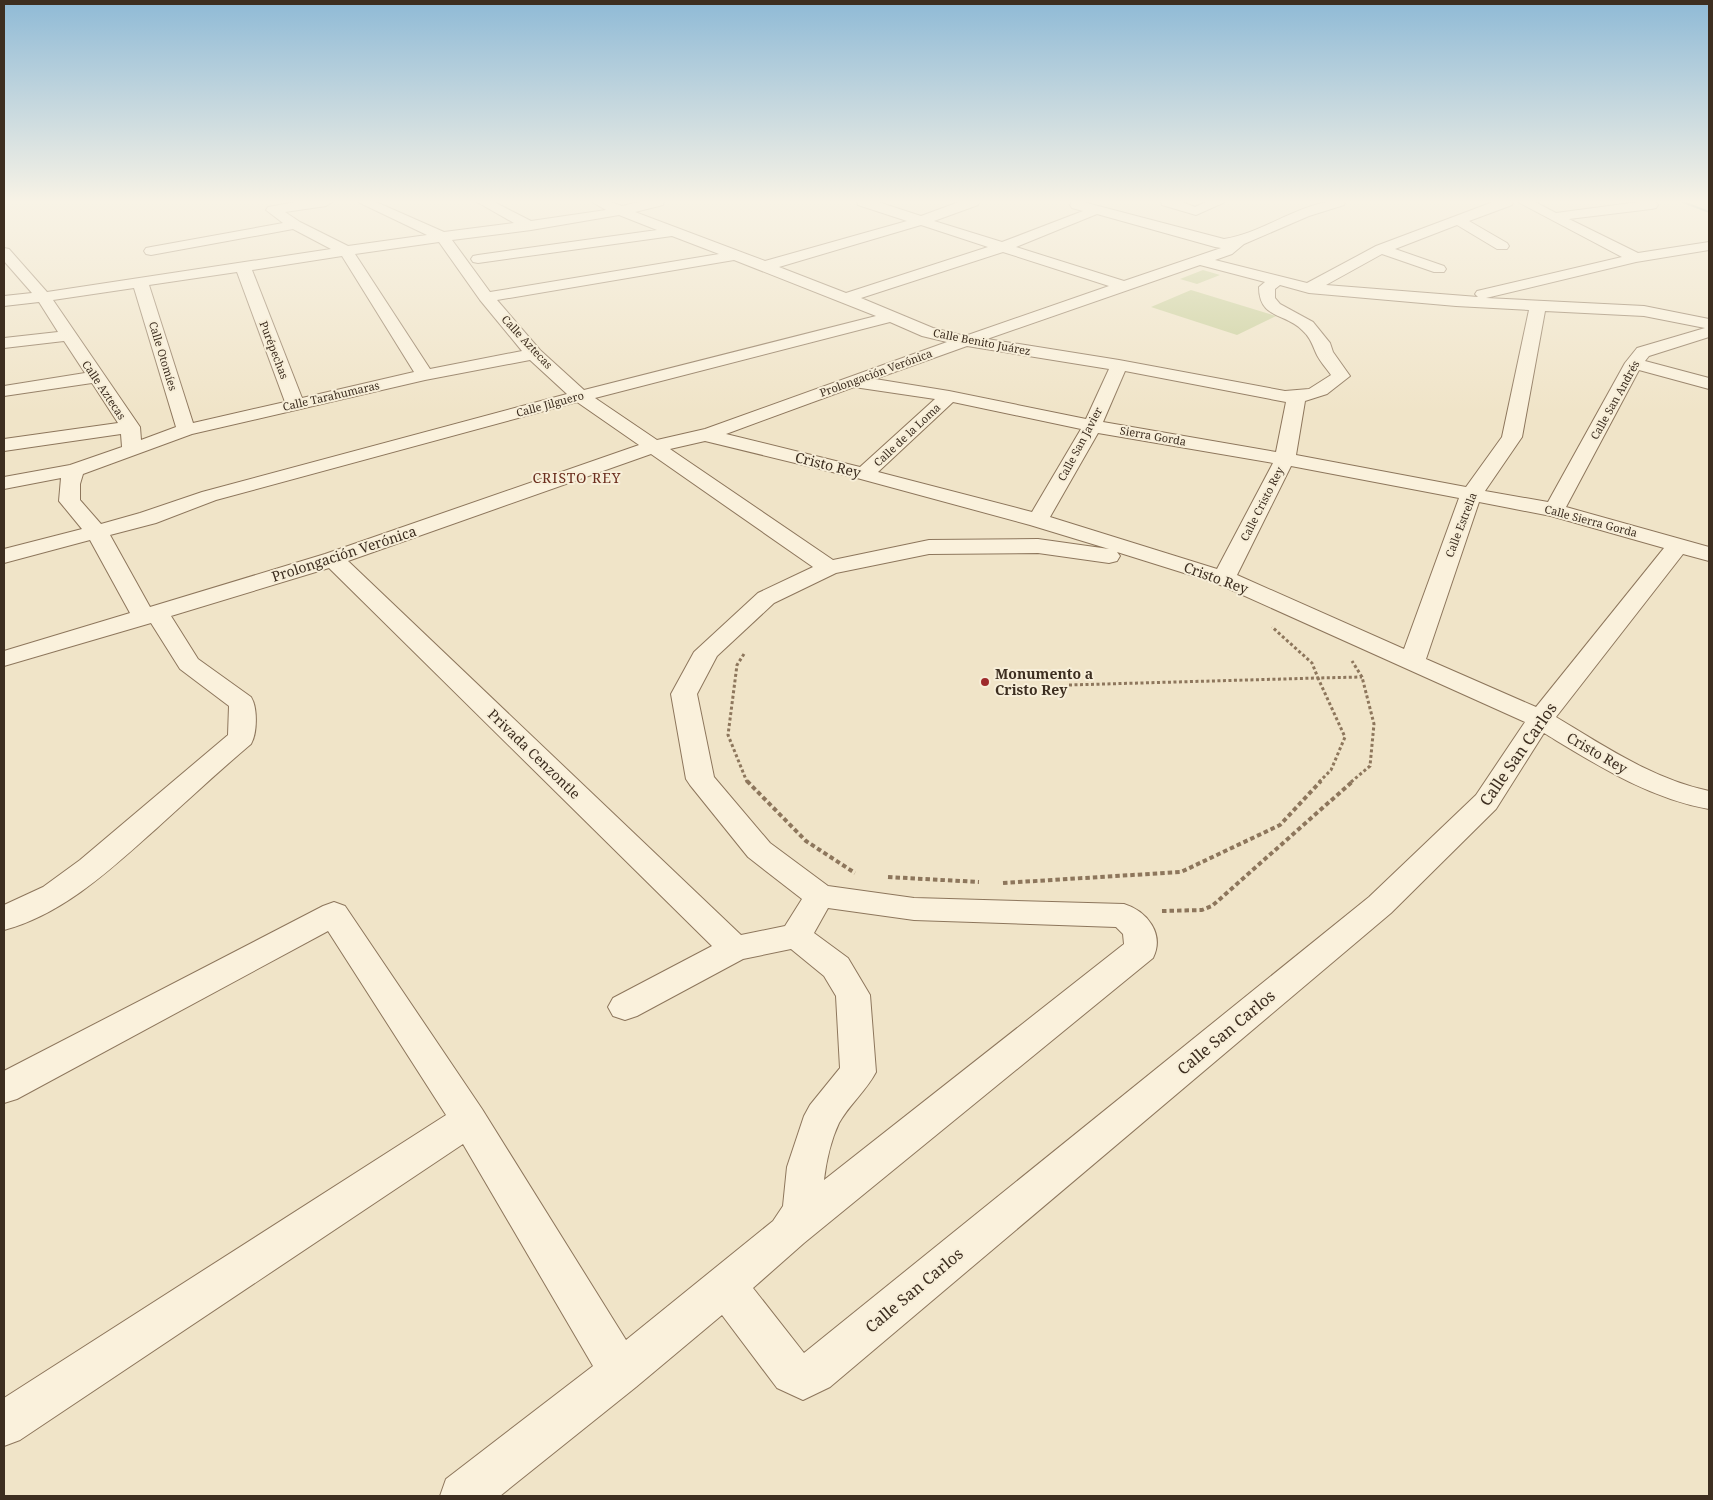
<svg xmlns="http://www.w3.org/2000/svg" width="1713" height="1500" font-family="'Noto Serif',serif">
  <rect width="100%" height="100%" fill="#f0e4c8"/>
  <g fill="#c9cf9b">
    <path d="M1203 270 1220 275 1197 284 1180 279Z"/>
    <path d="M1191 290 1276 316 1237 335 1151 307Z"/>
  </g>
  <g fill="none" stroke-linecap="round" stroke-linejoin="round">
    <path fill="#6f938a" fill-rule="evenodd" d="M1687 202 1709 211V213L1680 202Z"/>
    <defs>
      <g id="minor">
        <path d="M296 202H332L326 206 285 212 300 222 348 246 427 235 358 202H376L444 232 514 223 477 202H494L531 221 606 210 592 202H611L622 206 639 202H664L663 205 635 212 765 261 907 221 858 205 857 202H878L921 216 959 202H979L978 205 934 221 1002 242 1083 211 1072 208 1070 205 1072 202H1083L1224 239C1258 234 1288 211 1322 203 1329 201 1338 202 1345 202L1344 205 1309 216 1244 244 1232 254 1215 260 1307 283 1376 246 1493 202H1513L1512 205 1469 221 1507 243 1509 246 1507 249H1497L1457 225 1395 249 1444 266 1446 269 1444 272H1434L1382 254 1326 285 1478 297 1475 294 1477 291 1622 257 1518 202H1535L1556 213 1639 202H1656L1658 205 1656 208 1651 209 1569 219 1638 253 1709 242V250L1636 262 1486 298 1644 306 1709 319V337L1649 356 1645 361 1709 378V389L1639 370 1566 507 1709 547V561L1683 554 1556 717C1604 746 1653 779 1709 791V809C1648 798 1597 765 1544 733L1496 809 1391 913 830 1387 803 1400 777 1388 722 1315 636 1387 500 1496H440L446 1479 593 1366 463 1144 20 1440 4 1446V1398L446 1115 328 931 17 1099 4 1103V1071L323 906 334 902 345 906 482 1109 626 1340 773 1221 783 1206 787 1167 804 1116 810 1105 840 1068 836 996 824 976 791 949 743 959 637 1016 625 1020 613 1016 608 1007 613 998 712 946 329 568 171 616 198 659 251 697C258 708 257 734 251 744 219 771 188 800 157 828 112 868 64 914 4 930V905L43 887 80 860 228 735 229 706 180 669 151 623 4 666V651L130 613 90 540 4 563V549L82 529 59 501 61 478 4 489V477L70 465 122 447 121 434 4 451V439L118 423 92 383 4 396V386L85 373 64 341 4 348V338L58 332 39 302 4 306V296L32 293 4 261V248L9 249 47 292 331 249 293 229 151 255 146 254 144 251 146 248 151 247 283 223 266 210 268 207ZM1097 214 1215 247 1221 248 1124 281 1016 247ZM619 215 657 230 478 255 473 256 471 259 473 262 478 263 672 236 719 254 490 292 452 240 531 230ZM921 225 988 247 846 293 779 267ZM439 242 480 300 522 351 430 369 355 254ZM1003 252 1109 286 965 336 933 328 861 298ZM342 256 414 372 302 398 252 270ZM734 260 876 316 584 390 540 350 497 300ZM1200 265 1265 282 1259 287C1259 319 1285 313 1302 330 1310 337 1312 344 1316 353 1319 360 1326 368 1331 375L1309 389 1285 391 1119 360 987 339ZM237 272 285 402 193 423 149 285ZM1280 285 1309 293 1456 306 1529 310 1502 437 1466 487 1296 455 1305 401 1327 394 1350 376 1333 352 1330 343 1313 322 1280 304 1275 298V289ZM134 288 176 427 141 440 140 427 53 300ZM1545 311 1644 316 1705 328 1637 348 1625 363 1548 502 1485 491 1522 437ZM890 322 922 336 947 342 705 429 657 440 595 398ZM967 346 1109 369 1086 419 949 391 875 379ZM530 360 567 394 202 492 140 513 101 524 80 500V484L83 474 192 434 425 380ZM1125 371 1286 402 1276 452 1103 422ZM854 387 935 399 860 467 726 434ZM577 402 639 445 325 554 150 607 110 535 156 523 216 500ZM953 402 1081 429 1032 512 878 472ZM1098 433 1273 463 1217 569 1050 517ZM705 441 857 478 1030 525 1109 549 1038 539 929 540 833 560 670 449ZM651 454 813 567 758 593 694 652 671 694 686 779 690 785 748 857 802 899 785 926 741 935 348 561ZM1291 466 1459 498 1404 649 1237 575ZM1479 502 1551 516 1664 548 1536 707 1426 659ZM1117 552 1216 583 1525 722 1476 795 1369 897 804 1353 753 1288 804 1243 1153 958C1165 934 1147 911 1124 904L914 898 828 886 770 843 714 777 697 694 717 656 774 603 836 573 929 554 1038 553 1109 563 1117 561 1120 556ZM828 908 914 920 1116 927 1123 934 1124 944 824 1180C826 1162 831 1140 839 1123 849 1105 866 1091 876 1072L870 995 848 958 814 933Z"/>
        <path d="M1161 202H1182L1195 207 1206 202H1225L1196 215 1162 205Z"/>
      </g>
    </defs>
    <use href="#minor" stroke="#8d765c" stroke-width="2"/>
    <g stroke="#8d765c" stroke-width="3" stroke-dasharray="3 2.5" stroke-linecap="butt">
      <path d="M744 654 737 665 728 735 747 782"/>
      <path d="M1069 685 1318 678 1312 663 1272 627"/>
      <path d="M1319 782 1331 770 1345 737 1318 678 1362 677"/>
      <path d="M1351 782 1370 766 1374 724 1362 677 1352 661"/>
    </g>
    <g stroke="#8d765c" stroke-width="4" stroke-dasharray="4.5 3" stroke-linecap="butt">
      <path d="M747 781 806 841 855 873"/>
      <path d="M888 877 979 882"/>
      <path d="M1003 883 1181 872 1280 825 1321 781"/>
      <path d="M1162 911 1202 910 1212 906 1353 781"/>
    </g>
    <use href="#minor" fill="#faf1dc" fill-rule="evenodd"/>
  </g>
  <linearGradient id="sky" x2="0" y2="1"><stop stop-color="#8fbad6"/><stop offset="0.49" stop-color="#f8f3e6"/><stop offset="1" stop-color="#f8f3e6" stop-opacity="0"/></linearGradient>
  <rect width="1713" height="412" fill="url(#sky)"/>
  <circle fill="#9e2a2b" stroke="#f7eed8" stroke-width="2" cx="985" cy="682" r="5"/>
  <g text-anchor="middle" stroke-width="4" stroke-linejoin="round" paint-order="stroke">
    <g font-size="11" fill="#3d2e20" stroke="#f7eed8">
      <text transform="translate(527 342) rotate(47)" y="4">Calle Aztecas</text>
      <text transform="translate(982 342) rotate(11)" y="4">Calle Benito Juárez</text>
      <text transform="translate(274 350) rotate(69)" y="4">Purépechas</text>
      <text transform="translate(163 356) rotate(73)" y="4">Calle Otomíes</text>
      <text transform="translate(876 373) rotate(-20)" y="4">Prolongación Verónica</text>
      <text transform="translate(104 390) rotate(56)" y="4">Calle Aztecas</text>
      <text transform="translate(331 396) rotate(-13)" y="4">Calle Tarahumaras</text>
      <text transform="translate(1615 400) rotate(-61)" y="4">Calle San Andrés</text>
      <text transform="translate(550 404) rotate(-15)" y="4">Calle Jilguero</text>
      <text transform="translate(907 435) rotate(-43)" y="4">Calle de la Loma</text>
      <text transform="translate(1153 436) rotate(10)" y="4">Sierra Gorda</text>
      <text transform="translate(1080 444) rotate(-62)" y="4">Calle San Javier</text>
      <text transform="translate(1262 504) rotate(-63)" y="4">Calle Cristo Rey</text>
      <text transform="translate(1591 521) rotate(15)" y="4">Calle Sierra Gorda</text>
      <text transform="translate(1461 525) rotate(-69)" y="4">Calle Estrella</text>
    </g>
    <g font-size="14" fill="#3d2e20" stroke="#f7eed8">
      <text transform="translate(828 465) rotate(14)" y="5">Cristo Rey</text>
      <text transform="translate(344 554) rotate(-18)" y="5">Prolongación Verónica</text>
      <text transform="translate(1216 578) rotate(20)" y="5">Cristo Rey</text>
      <text transform="translate(1597 753) rotate(30)" y="5">Cristo Rey</text>
      <text transform="translate(534 754) rotate(44)" y="5">Privada Cenzontle</text>
    </g>
    <g font-size="14" letter-spacing="1" fill="#6b2e1e" stroke="#f7eed8">
      <text x="577" y="483">CRISTO REY</text>
    </g>
    <g font-size="14" font-weight="bold" fill="#3d2e20" stroke="#f7eed8" text-anchor="start">
      <text x="995" y="679">Monumento a<tspan x="995" dy="16">Cristo Rey</tspan></text>
    </g>
    <g font-size="16" fill="#3d2e20" stroke="#f7eed8">
      <text transform="translate(1518 754) rotate(-55)" y="6">Calle San Carlos</text>
      <text transform="translate(1226 1032) rotate(-40)" y="6">Calle San Carlos</text>
      <text transform="translate(914 1290) rotate(-40)" y="6">Calle San Carlos</text>
    </g>
  </g>
  <rect width="1713" height="1500" fill="none" stroke="#3d2e20" stroke-width="10"/>
</svg>
